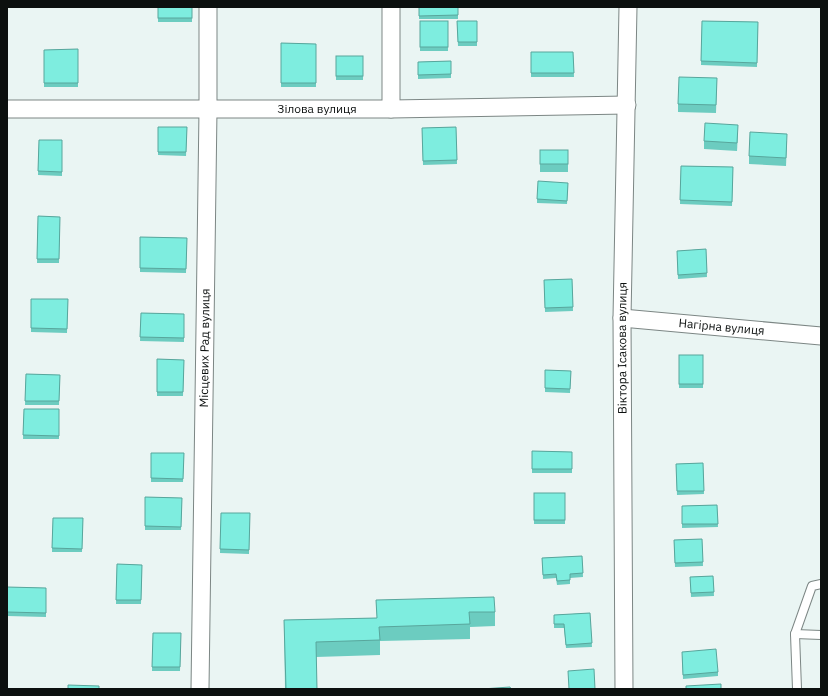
<svg xmlns="http://www.w3.org/2000/svg" width="828" height="696" font-family="'IBM Plex Sans',sans-serif">
  <rect width="100%" height="100%" fill="#eaf5f3"/>
  <g fill="none" stroke-linecap="round" stroke-linejoin="round">
    <defs>
      <g id="lane">
        <path d="M795 634 821 635"/>
        <path d="M797 689 795 634 812 586 821 584"/>
      </g>
      <g id="street">
        <path d="M391 7V109"/>
        <path id="s1" d="M7 109H391L627 105"/>
        <path id="s2" d="M622 318 821 336"/>
        <path id="s3" d="M200 689 208 110V7"/>
        <path id="s4" d="M624 689 622 318 628 7"/>
      </g>
    </defs>
    <use href="#lane" stroke="#7c8684" stroke-width="10"/>
    <use href="#street" stroke="#7c8684" stroke-width="19"/>
    <use href="#lane" stroke="#fff" stroke-width="8"/>
    <use href="#street" stroke="#fff" stroke-width="17"/>
  </g>
  <g fill="#6cccc0">
    <rect x="158" y="7" width="34" height="15"/>
    <rect x="419" y="7" width="39" height="12"/>
    <rect x="420" y="21" width="28" height="30"/>
    <path d="M457 21H477V46H458Z"/>
    <path d="M702 21 758 22 757 67 701 65Z"/>
    <path d="M281 43 316 44V87H281Z"/>
    <path d="M78 49V87H44V50Z"/>
    <path d="M531 52H573L574 77H531Z"/>
    <rect x="336" y="56" width="27" height="24"/>
    <path d="M451 61V78L418 79V62Z"/>
    <path d="M717 78 716 113 678 112V104Z"/>
    <path d="M158 127H187L186 156 158 155Z"/>
    <path d="M456 127 457 164 423 165 422 128Z"/>
    <path d="M738 133 737 151 704 149V141Z"/>
    <path d="M39 140H62V176L38 175Z"/>
    <path d="M787 141 786 166 749 164V156Z"/>
    <rect x="540" y="150" width="28" height="22"/>
    <path d="M681 166 733 167 732 206 680 204Z"/>
    <path d="M568 183 567 204 537 203V199Z"/>
    <path d="M38 216 60 217 59 263H37Z"/>
    <path d="M140 237 187 238 186 273 140 272Z"/>
    <path d="M706 249 707 277 678 279 677 251Z"/>
    <path d="M572 279 573 311 545 312 544 280Z"/>
    <path d="M31 299H68L67 333 31 332Z"/>
    <path d="M141 313 184 314V342L140 341Z"/>
    <rect x="679" y="355" width="24" height="33"/>
    <path d="M157 359 184 360 183 396H157Z"/>
    <path d="M545 370 571 371 570 393 545 392Z"/>
    <path d="M26 374 60 375 59 405H25Z"/>
    <path d="M24 409H59V439H23Z"/>
    <path d="M532 451 572 452V473H532Z"/>
    <path d="M151 453H184L183 482H151Z"/>
    <path d="M703 463 704 494 677 495 676 464Z"/>
    <rect x="534" y="493" width="31" height="31"/>
    <path d="M145 497 182 498 181 530H145Z"/>
    <path d="M717 505 718 527 682 528V506Z"/>
    <path d="M221 513H250L249 554 220 553Z"/>
    <path d="M53 518H83L82 552H52Z"/>
    <path d="M702 539 703 566 675 567 674 540Z"/>
    <path d="M582 556 583 577 570 578V584L557 585 556 578 543 579 542 558Z"/>
    <path d="M117 564 142 565 141 604H116Z"/>
    <path d="M713 576 714 596 691 597 690 577Z"/>
    <path d="M7 587 46 588V617L7 616Z"/>
    <path d="M376 600 495 612V626L470 627V639L380 641V655L316 657 317 689H285L284 620 377 618Z"/>
    <path d="M590 613 592 647 566 648 564 628H554V615Z"/>
    <path d="M153 633H181L180 671H152Z"/>
    <path d="M682 656 718 672V676L683 679Z"/>
  </g>
  <g fill="#7eeddf" stroke="#58a69c">
    <rect x="158" y="7" width="34" height="11"/>
    <path d="M419 7H458V15L419 16Z"/>
    <rect x="420" y="21" width="28" height="26"/>
    <path d="M457 21H477V42H458Z"/>
    <path d="M702 21 758 22 757 63 701 61Z"/>
    <path d="M281 43 316 44V83H281Z"/>
    <path d="M78 49V83H44V50Z"/>
    <path d="M531 52H573L574 73H531Z"/>
    <rect x="336" y="56" width="27" height="20"/>
    <path d="M451 61V74L418 75V62Z"/>
    <path d="M679 77 717 78 716 105 678 104Z"/>
    <path d="M705 123 738 125 737 143 704 141Z"/>
    <path d="M158 127H187L186 152H158Z"/>
    <path d="M456 127 457 160 423 161 422 128Z"/>
    <path d="M750 132 787 134 786 158 749 156Z"/>
    <path d="M39 140H62V172L38 171Z"/>
    <rect x="540" y="150" width="28" height="14"/>
    <path d="M681 166 733 167 732 202 680 200Z"/>
    <path d="M538 181 568 183 567 201 537 199Z"/>
    <path d="M38 216 60 217 59 259H37Z"/>
    <path d="M140 237 187 238 186 269 140 268Z"/>
    <path d="M706 249 707 273 678 275 677 251Z"/>
    <path d="M572 279 573 307 545 308 544 280Z"/>
    <path d="M31 299H68L67 329 31 328Z"/>
    <path d="M141 313 184 314V338L140 337Z"/>
    <rect x="679" y="355" width="24" height="29"/>
    <path d="M157 359 184 360 183 392H157Z"/>
    <path d="M545 370 571 371 570 389 545 388Z"/>
    <path d="M26 374 60 375 59 401H25Z"/>
    <path d="M24 409H59V436L23 435Z"/>
    <path d="M532 451 572 452V469H532Z"/>
    <path d="M151 453H184L183 479 151 478Z"/>
    <path d="M703 463 704 491H677L676 464Z"/>
    <rect x="534" y="493" width="31" height="27"/>
    <path d="M145 497 182 498 181 527 145 526Z"/>
    <path d="M717 505 718 524H682V506Z"/>
    <path d="M221 513H250L249 550 220 549Z"/>
    <path d="M53 518H83L82 549 52 548Z"/>
    <path d="M702 539 703 562 675 563 674 540Z"/>
    <path d="M582 556 583 573 570 574V580L557 581 556 574 543 575 542 558Z"/>
    <path d="M117 564 142 565 141 600H116Z"/>
    <path d="M713 576 714 592 691 593 690 577Z"/>
    <path d="M7 587 46 588V613L7 612Z"/>
    <path d="M494 597 495 612H469L470 624 379 627 380 640 316 642 317 689H286L284 620 377 618 376 600Z"/>
    <path d="M590 613 592 643 566 645 564 624H554V615Z"/>
    <path d="M153 633H181L180 667H152Z"/>
    <path d="M716 649 718 672 683 675 682 652Z"/>
    <path d="M594 669 595 689H569L568 671Z"/>
    <path d="M721 684V689H686V686Z"/>
    <path d="M68 685 99 686V689H68Z"/>
    <path d="M510 687 511 689H482Z"/>
  </g>
  <g text-anchor="middle" stroke-width="3" stroke-linejoin="round" paint-order="stroke">
    <g font-size="12" fill="#0c100f" stroke="#eaf5f3">
      <text dy="4" stroke="none"><textPath href="#s1" startOffset="310">Зілова вулиця</textPath></text>
      <text dy="4" stroke="none"><textPath href="#s2" startOffset="100">Нагірна вулиця</textPath></text>
      <text dy="4" stroke="none"><textPath href="#s3" startOffset="341">Місцевих Рад вулиця</textPath></text>
      <text dy="4" stroke="none"><textPath href="#s4" startOffset="341">Віктора Ісакова вулиця</textPath></text>
    </g>
  </g>
  <rect width="828" height="696" fill="none" stroke="#0c100f" stroke-width="16"/>
</svg>
